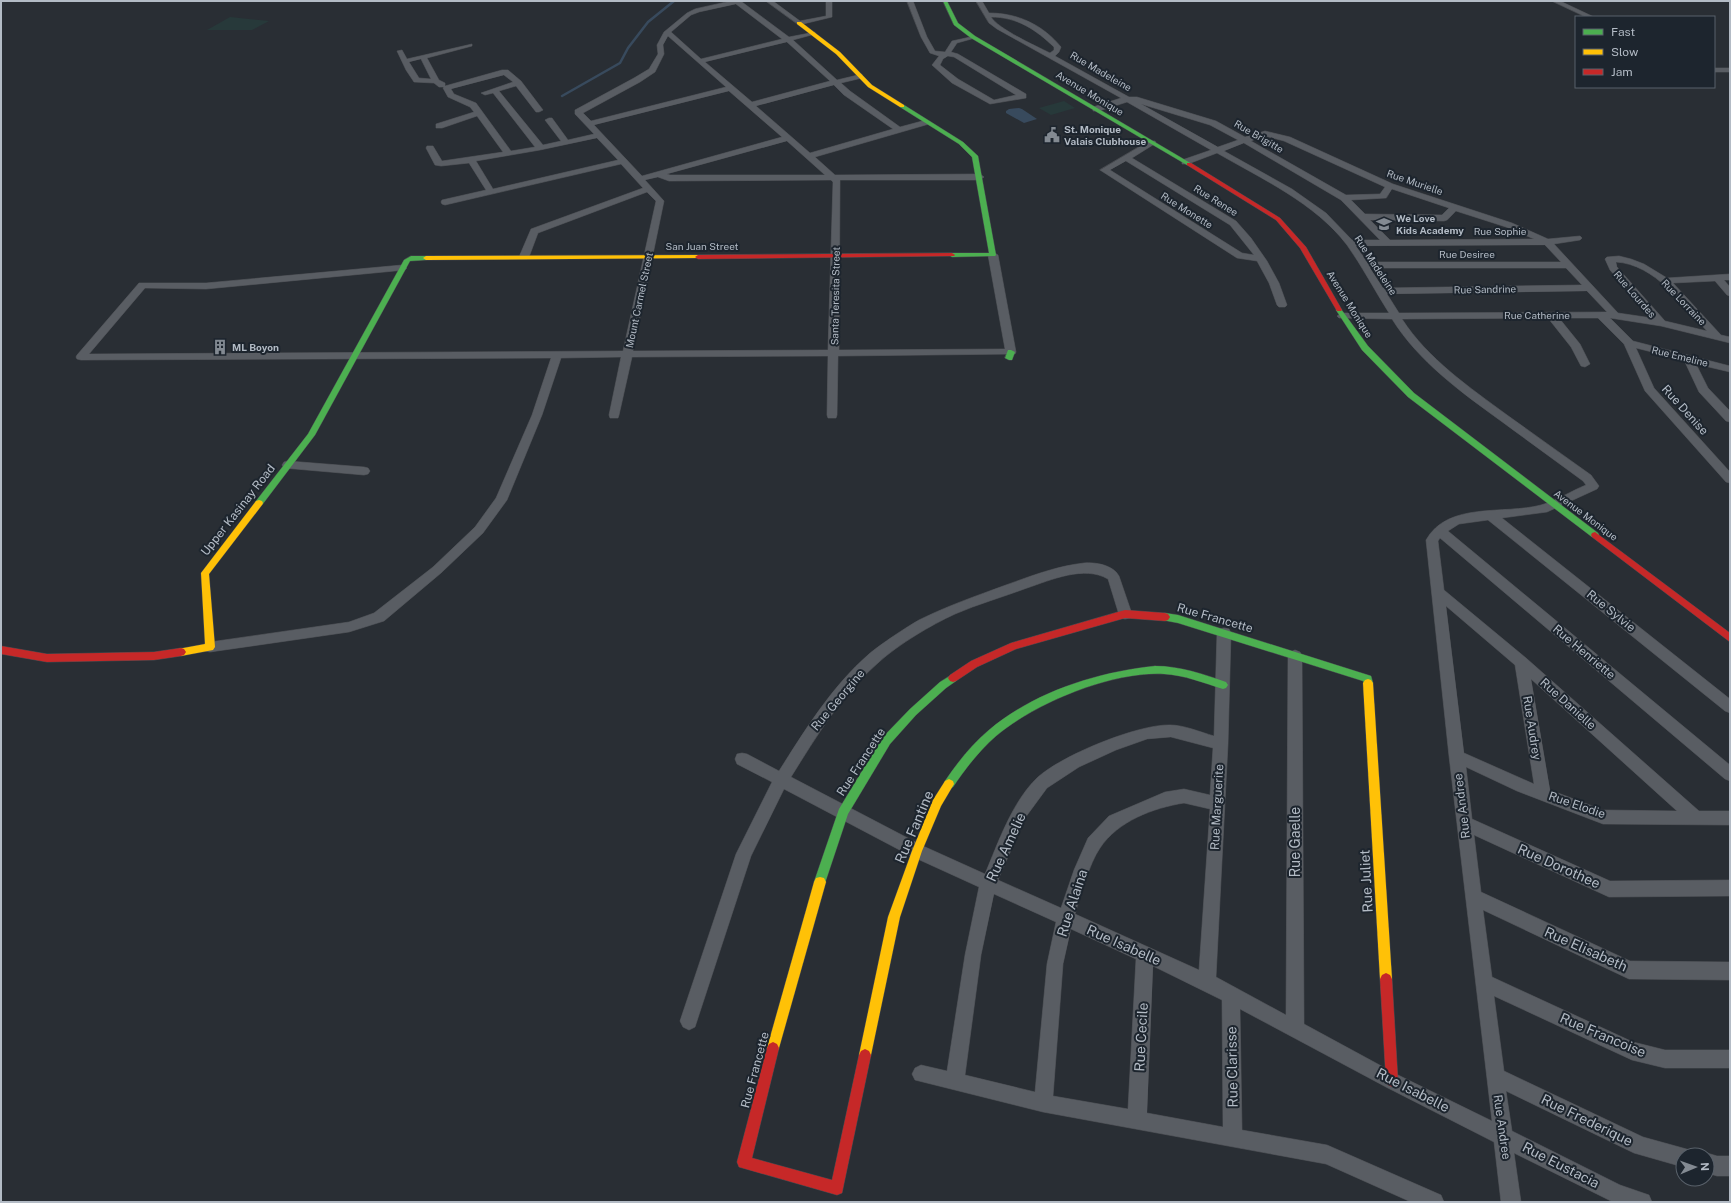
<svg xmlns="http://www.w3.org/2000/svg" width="1731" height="1203" font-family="'Public Sans',sans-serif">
  <rect width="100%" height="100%" fill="#292e34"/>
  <g fill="#27393a">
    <path d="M230 17 269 21 252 30H207Z"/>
    <path d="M1064 101 1075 108 1051 115 1039 108Z"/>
  </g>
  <path fill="#384a5d" d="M1019 108 1022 109 1037 119 1024 123 1006 113V111L1009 109Z"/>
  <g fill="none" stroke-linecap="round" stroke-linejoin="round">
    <path stroke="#384a5d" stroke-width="2.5" d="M562 96 620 63 628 48 648 22 674 1"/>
    <defs>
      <g id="street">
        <path d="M731 1H743L742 2 789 37 815 32V34L793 40 837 80 862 74V78L841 83 850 91 900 127 926 120 930 122 929 124 815 157 835 175 980 174 984 177 980 180H840L839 350 1005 349 988 255 993 252 998 255 1016 352 1015 354 838 356 837 415 836 418H828L827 415 828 356 632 357 619 415 618 418H610L609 415 621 357 561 358 542 415 507 500 483 533 441 573 384 621 349 632 210 652 205 651 203 647 205 643 210 642 349 622 374 613 433 567 475 527 496 498 532 415 551 358 81 360 77 359 76 357 77 355 139 283H206L402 265 405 266 407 268 405 270 206 289 145 288 89 354 623 351 656 201 647 192 538 233 529 257 527 259H521L519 257 531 229 643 188 621 164 445 205 442 204 441 202 442 200 486 190 469 163 441 166 435 165 426 148 427 146H433L442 161 503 152 477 116 442 128H436V124L474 112 470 107 448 97 443 88 444 87H439L434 83 414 82 406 70 397 51 402 50 407 59 472 44V46L427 58 439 80 445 83V86L502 70H508L521 81 543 110 539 112H536L516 86 499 91 543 145 561 141 545 120 549 118H552L568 140 594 134 575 114V110L634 78 649 69 658 54 657 45 664 32 687 13 695 9ZM736 4 782 39 701 59 671 32 691 15 699 12ZM668 36 726 87 591 121 583 113 640 82 655 72 664 54 663 45ZM787 42 830 81 752 102 705 62ZM421 59 431 79 419 78 409 62ZM504 75 513 82 481 93 485 95 493 93 535 147 511 151 476 103 454 94 451 89ZM834 85 844 95 893 129 810 153 756 106ZM729 91 782 137 642 176 594 125ZM597 138 618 160 493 189 476 161 540 150ZM787 141 825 175H670L667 174ZM658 177 669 181 831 180 833 182 828 350 633 351 664 201 645 180Z"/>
        <path d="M766 1H773L800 21 826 16V1H832V17L799 25Z"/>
        <path d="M907 1H913L927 37 935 51 945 52 952 41 975 36V38L957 43 951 52 958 54 1026 94V98L990 104 952 83 932 65 939 56 930 53 921 37ZM948 56 954 57 1016 95 994 100 958 79 940 65 943 59Z"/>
        <path d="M976 1H982L989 13C1018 13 1043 25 1061 47L1059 52 1055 56 1129 97H1137L1216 121 1245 137 1265 131 1290 137 1393 184 1512 223 1548 239 1580 236 1582 238 1580 240 1554 244 1618 313 1652 318 1610 270 1605 259 1607 257 1619 256 1631 259 1644 264 1667 278 1730 274V280H1724L1730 287V296L1727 295 1715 281 1673 283 1721 335 1730 337V343L1661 326 1610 318 1633 341 1730 366V372L1696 364 1708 388 1730 411V422L1726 421 1699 392 1684 360 1636 348 1654 388 1730 472V483L1726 482 1645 391 1624 344 1598 318H1559L1580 344 1590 364 1585 367 1581 366 1571 347 1548 318 1402 319C1428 359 1469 387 1507 415 1535 435 1563 455 1591 475L1599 486 1597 489 1547 512 1502 518 1730 699V713L1725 711 1488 520 1459 524 1448 531 1730 765V781L1725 779 1440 538 1438 541 1444 590 1526 658 1699 811H1730V825L1603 824 1517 791 1466 767 1472 819 1610 881 1730 880V896L1609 897 1474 835 1481 892 1630 961 1730 962V980L1629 979 1483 910 1492 977 1633 1042 1665 1050H1730V1068H1665L1632 1060 1494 996 1504 1071 1643 1137 1690 1150 1692 1155H1683V1167L1634 1153 1506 1091 1512 1131 1620 1185 1649 1195 1652 1202H1613L1514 1153 1521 1202H1501L1494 1142 1386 1087 1240 1009 1242 1130 1327 1145 1441 1195 1444 1202H1411L1326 1164 1043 1112 915 1080 912 1074 915 1068 921 1065 947 1071 965 955 979 887 911 856 784 789 751 856 695 1027 689 1030 683 1027 680 1021 736 854 772 782 737 764 735 759 737 754 742 753 747 754 779 771C805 730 832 686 869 654 881 644 905 628 919 620 947 606 976 596 1006 585 1031 576 1057 566 1084 563 1096 562 1113 565 1119 576L1132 614 1130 618 1125 619 1120 618 1108 579C1084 565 1051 580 1027 588 1003 597 978 604 955 614 931 625 899 644 879 662 842 694 816 737 791 777L923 846 985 874C998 843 1012 802 1037 778 1060 756 1138 724 1170 725 1184 725 1200 732 1214 736L1217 633 1219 629 1224 628 1229 629 1231 633 1228 744 1216 977 1286 1015 1288 656 1290 652 1295 650 1300 652 1302 656 1304 1024 1398 1075 1492 1121 1449 756 1426 540C1448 501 1504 515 1541 505 1556 501 1571 491 1586 485L1583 481C1556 461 1528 441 1501 421 1461 392 1419 362 1392 319L1339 318 1337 316 1342 313H1389C1375 291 1362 266 1347 245 1315 203 1262 179 1217 153L1188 164H1182V160L1211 150 1127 102 1099 111H1093V107L1121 98 997 29 989 23ZM991 17C1018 17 1036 30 1054 47V50L1050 53C1036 46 998 29 991 17ZM1141 104 1210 125 1238 140 1218 147ZM1265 136 1284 141 1385 187 1380 194 1346 195 1251 141ZM1244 143 1341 200 1380 240H1352L1326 213 1292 189 1224 151ZM1392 189 1449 208 1442 215 1365 214 1351 200 1386 198ZM1456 211 1506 227 1534 239 1390 240 1370 220 1444 221 1447 220ZM1545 245 1561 262H1367L1356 246ZM1616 262C1655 264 1683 305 1707 331L1665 321 1617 267ZM1370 268H1566L1582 285 1383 288ZM1587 291 1607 312 1399 313 1387 294ZM1446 606 1515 665 1534 784 1464 753ZM1531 679 1677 811 1603 810 1550 790ZM1171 737 1213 748 1210 795 1184 789 1165 792 1109 816 1088 838 1074 870 1061 908 998 880 1025 818 1047 788 1079 767 1116 750 1147 739ZM1184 803 1210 809 1199 970 1075 914C1081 895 1089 864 1100 848 1118 821 1153 808 1184 803ZM994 894 1056 922 1047 964 1035 1092 965 1075 981 955ZM1071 929 1136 959 1128 1109 1053 1096 1063 964ZM1153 966 1222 1000 1223 1127 1147 1113Z"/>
        <path d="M1552 1H1560L1594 17H1586Z"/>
        <rect x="1714" y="68" width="16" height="4"/>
        <path d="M1149 141H1155L1156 143 1132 158 1236 221 1251 238 1267 261 1279 283 1287 305 1285 307H1279L1277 305 1269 283 1257 261 1237 258 1100 170ZM1126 161 1230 225 1254 255 1242 253 1110 170Z"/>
        <path d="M288 461 364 467 368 468 370 471 368 474 364 475 284 468 282 465 284 462Z"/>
        <path d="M1707 1153 1717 1156H1730V1176H1717L1707 1173V1155H1703Z"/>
      </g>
      <g id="fast">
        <path d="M943 1H947L958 23 975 36 1192 164 1187 165 971 38 954 25Z"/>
        <path d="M900 105H904L963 142 978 156 996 255 995 256 952 257 949 255 952 253H989L972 157 959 144 900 107Z"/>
        <path d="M411 256H426L429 258 426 260 410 261 315 435 262 505H256L255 503 256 501 308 434 404 260Z"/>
        <path d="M1339 308 1341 309 1368 346 1414 393 1598 533 1599 535 1598 537H1592L1408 397 1362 350 1336 310Z"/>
        <path d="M1008 350H1011L1015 352 1012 360H1009L1005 358Z"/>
        <path d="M1165 613 1178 615 1368 675 1371 676 1373 683 1371 686 1368 687 1365 686 1363 681 1178 623 1162 620 1160 617 1162 614Z"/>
        <path d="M1155 666C1180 666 1203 674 1226 682L1228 685 1226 688 1223 689C1204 683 1184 675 1164 674 1112 671 1035 703 996 736 979 751 965 769 953 787L949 789 945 787 944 784 945 781C958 762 972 744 989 730 1034 692 1097 672 1155 666Z"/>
        <path d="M953 674 956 675 958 678 956 681 946 688 916 715 890 744 848 814 824 886 820 887 816 886 814 882 839 809 882 738 910 709 940 682Z"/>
      </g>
      <g id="slow">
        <path d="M797 22H801L840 52 872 85 904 105V107H900L868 87 836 54 797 24Z"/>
        <path d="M698 255 701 257 700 258 426 260 423 258 426 256Z"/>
        <path d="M259 500 262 501 263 503 262 505 209 574 215 647 213 650 181 656 178 655 176 652 178 649 205 644 201 573 256 501Z"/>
        <path d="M1368 679 1371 680 1373 683 1392 979 1390 983 1386 985 1382 983 1380 979 1363 683 1365 680Z"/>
        <path d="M949 779 953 781 954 784 941 806 922 851 900 917 871 1055 869 1059 865 1061 861 1059 859 1055 888 917 912 851 933 800 945 781Z"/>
        <path d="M820 877 824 878 826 882 779 1048 777 1052 773 1054 769 1052 767 1048 814 882 816 878Z"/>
      </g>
      <g id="jam">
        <path d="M1187 163H1191L1280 218 1306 247 1342 310 1341 311H1337L1300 248 1276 220 1187 165Z"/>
        <path d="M952 253 955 255 954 256 698 259 695 257 698 255Z"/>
        <path d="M1595 532 1730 633V642L1592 537 1591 535 1592 533Z"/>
        <path d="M1125 610 1165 613 1168 614 1170 617 1168 620 1165 621 1125 618 1016 649 977 667 956 681 953 682 950 681 948 678 950 675 971 661 1011 643Z"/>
        <path d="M1 646 47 654 154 652 181 648 184 649 186 652 184 655 181 656 154 660 47 662 1 654Z"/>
        <path d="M1386 973 1390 975 1392 979 1398 1081 1396 1085 1392 1087 1388 1085 1386 1081 1380 979 1382 975Z"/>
        <path d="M773 1042 777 1044 779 1048 752 1158 832 1180 859 1055 861 1051 865 1049 869 1051 871 1055 842 1193 837 1195 739 1167 737 1162 767 1048 769 1044Z"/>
      </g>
    </defs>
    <use href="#street" stroke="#474a4f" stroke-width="1"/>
    <use href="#fast" stroke="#474a4f" stroke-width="1"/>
    <use href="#slow" stroke="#474a4f" stroke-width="1"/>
    <use href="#jam" stroke="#474a4f" stroke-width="1"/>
    <use href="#street" fill="#595d63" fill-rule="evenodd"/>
    <use href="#fast" fill="#4caf50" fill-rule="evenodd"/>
    <use href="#slow" fill="#ffc107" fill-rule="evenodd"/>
    <use href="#jam" fill="#c62828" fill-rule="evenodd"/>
  </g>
  <defs>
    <symbol id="civic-bare" viewBox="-9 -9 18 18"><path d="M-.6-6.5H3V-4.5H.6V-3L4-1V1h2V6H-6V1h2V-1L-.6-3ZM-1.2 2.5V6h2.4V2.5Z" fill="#838a92" stroke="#1d252e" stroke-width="2.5" paint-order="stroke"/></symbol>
    <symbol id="school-bare" viewBox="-9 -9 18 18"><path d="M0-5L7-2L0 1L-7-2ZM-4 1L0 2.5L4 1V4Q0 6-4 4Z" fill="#838a92" stroke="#1d252e" stroke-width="2.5" paint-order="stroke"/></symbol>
    <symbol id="building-bare" viewBox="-9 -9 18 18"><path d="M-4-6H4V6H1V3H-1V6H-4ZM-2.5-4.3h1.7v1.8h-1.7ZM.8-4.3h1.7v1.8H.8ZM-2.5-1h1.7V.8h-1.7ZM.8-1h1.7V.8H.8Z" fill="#838a92" stroke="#1d252e" stroke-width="2.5" paint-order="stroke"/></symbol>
  </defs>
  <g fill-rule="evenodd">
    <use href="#civic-bare" x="1041" y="124" width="22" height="22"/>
    <use href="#school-bare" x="1373" y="213" width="22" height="22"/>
    <use href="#building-bare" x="209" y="336" width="22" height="22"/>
  </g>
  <g text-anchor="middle" stroke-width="4" stroke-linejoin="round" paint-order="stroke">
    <g font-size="10" fill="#b3bbc5" stroke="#1d252e">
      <text transform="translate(1101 71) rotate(30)" y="4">Rue Madeleine</text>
      <text transform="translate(1090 93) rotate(31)" y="4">Avenue Monique</text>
      <text transform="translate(1259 136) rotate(30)" y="4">Rue Brigitte</text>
      <text transform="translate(1415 182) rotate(19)" y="4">Rue Murielle</text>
      <text transform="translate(1216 200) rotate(32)" y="4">Rue Renee</text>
      <text transform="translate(1187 210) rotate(32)" y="4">Rue Monette</text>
      <text x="1500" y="235">Rue Sophie</text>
      <text x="702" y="250">San Juan Street</text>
      <text x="1467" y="258">Rue Desiree</text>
      <text transform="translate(1376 265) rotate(57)" y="4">Rue Madeleine</text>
      <text transform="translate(1485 289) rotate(-1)" y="4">Rue Sandrine</text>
      <text transform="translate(1635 294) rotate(49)" y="4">Rue Lourdes</text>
      <text transform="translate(835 296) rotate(-89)" y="4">Santa Teresita Street</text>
      <text transform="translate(639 300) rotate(-78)" y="4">Mount Carmel Street</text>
      <text transform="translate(1684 302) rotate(46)" y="4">Rue Lorraine</text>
      <text transform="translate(1350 304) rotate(58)" y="4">Avenue Monique</text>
      <text x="1537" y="319">Rue Catherine</text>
      <text transform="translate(1680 356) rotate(14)" y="4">Rue Emeline</text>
      <text transform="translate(1586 515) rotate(37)" y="4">Avenue Monique</text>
    </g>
    <g font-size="10" font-weight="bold" fill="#b3bbc5" stroke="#1d252e" text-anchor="start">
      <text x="1064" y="133">St. Monique<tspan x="1064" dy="12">Valais Clubhouse</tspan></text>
      <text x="1396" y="222">We Love<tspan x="1396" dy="12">Kids Academy</tspan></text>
      <text x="232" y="351">ML Boyon</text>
    </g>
    <g font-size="12" fill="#b3bbc5" stroke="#1d252e">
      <text transform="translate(1685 410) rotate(48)" y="4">Rue Denise</text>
      <text transform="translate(238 510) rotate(-52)" y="4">Upper Kasinay Road</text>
      <text transform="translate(1611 611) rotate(39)" y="4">Rue Sylvie</text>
      <text transform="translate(1215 618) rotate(16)" y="4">Rue Francette</text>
      <text transform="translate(1584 652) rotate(40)" y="4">Rue Henriette</text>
      <text transform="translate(838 700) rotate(-50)" y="4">Rue Georgine</text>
      <text transform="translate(1568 704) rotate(42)" y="4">Rue Danielle</text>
      <text transform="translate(1532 728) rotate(81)" y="4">Rue Audrey</text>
      <text transform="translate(861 762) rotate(-57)" y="4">Rue Francette</text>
      <text transform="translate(1577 805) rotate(19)" y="4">Rue Elodie</text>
      <text transform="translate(1462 806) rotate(-97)" y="4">Rue Andree</text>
      <text transform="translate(1217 807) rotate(-87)" y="4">Rue Marguerite</text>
      <text transform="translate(755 1070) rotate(-75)" y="4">Rue Francette</text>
      <text transform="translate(1502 1127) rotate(82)" y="4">Rue Andree</text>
    </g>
    <g font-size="14" fill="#b3bbc5" stroke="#1d252e">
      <text transform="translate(914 827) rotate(-67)" y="5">Rue Fantine</text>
      <text transform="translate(1295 842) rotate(-90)" y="5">Rue Gaelle</text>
      <text transform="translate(1006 847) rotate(-65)" y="5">Rue Amelie</text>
      <text transform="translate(1559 866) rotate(24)" y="5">Rue Dorothee</text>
      <text transform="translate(1366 881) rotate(-93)" y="5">Rue Juliet</text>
      <text transform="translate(1072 903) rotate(-72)" y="5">Rue Alaina</text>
      <text transform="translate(1124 945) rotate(24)" y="5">Rue Isabelle</text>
      <text transform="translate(1586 949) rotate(24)" y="5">Rue Elisabeth</text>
      <text transform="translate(1603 1035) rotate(23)" y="5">Rue Francoise</text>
      <text transform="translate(1141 1037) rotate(-87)" y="5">Rue Cecile</text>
      <text transform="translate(1232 1067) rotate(-91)" y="5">Rue Clarisse</text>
      <text transform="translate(1413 1090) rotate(27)" y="5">Rue Isabelle</text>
      <text transform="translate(1587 1120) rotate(26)" y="5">Rue Frederique</text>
      <text transform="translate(1561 1165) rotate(27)" y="5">Rue Eustacia</text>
    </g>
  </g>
  <rect width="1731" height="1203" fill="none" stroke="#b3bbc5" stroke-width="4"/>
  <rect x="1575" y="16" width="140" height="72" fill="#1d252e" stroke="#59616a"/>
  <rect x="1583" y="29" width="20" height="6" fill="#4caf50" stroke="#59616a"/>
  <text x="1611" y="36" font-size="12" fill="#b3bbc5">Fast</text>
  <rect x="1583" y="49" width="20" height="6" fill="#ffc107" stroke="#59616a"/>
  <text x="1611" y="56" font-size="12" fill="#b3bbc5">Slow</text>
  <rect x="1583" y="69" width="20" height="6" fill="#c62828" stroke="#59616a"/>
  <text x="1611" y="76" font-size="12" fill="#b3bbc5">Jam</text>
  <g transform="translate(1695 1167) rotate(88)"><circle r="19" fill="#1d252e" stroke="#59616a"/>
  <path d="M0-3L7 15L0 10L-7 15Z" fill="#838a92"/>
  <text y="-6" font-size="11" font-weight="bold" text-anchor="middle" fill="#b3bbc5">N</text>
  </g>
</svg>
